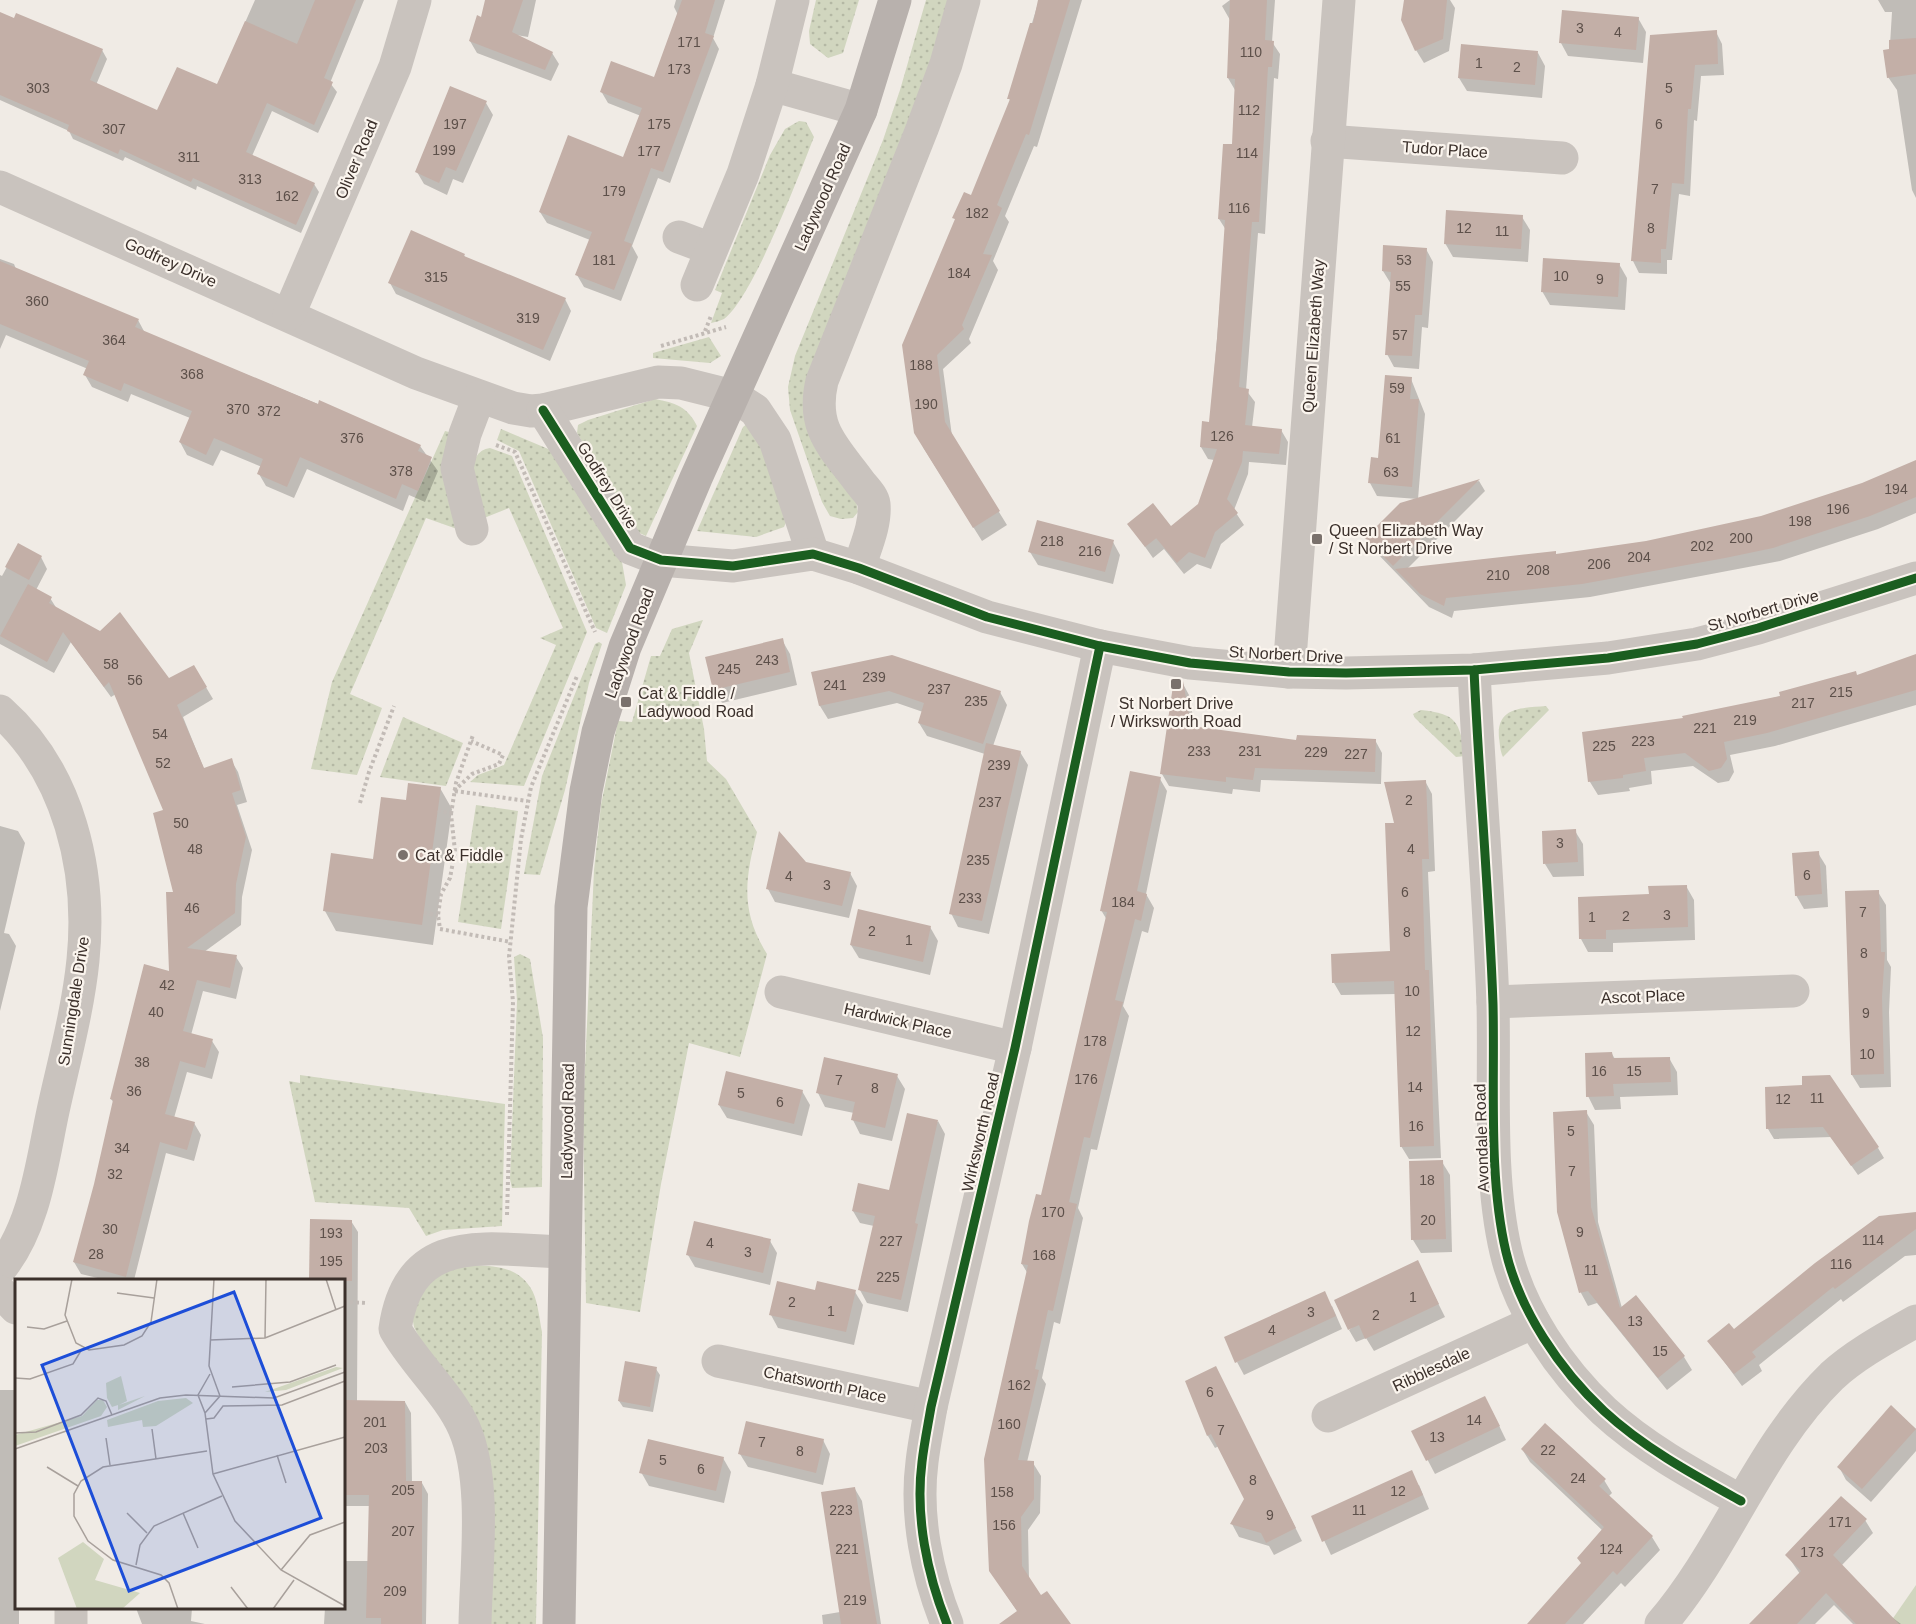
<svg xmlns="http://www.w3.org/2000/svg" width="1916" height="1624" font-family="Helvetica,sans-serif">
  <defs>
    <pattern id="grass-dots" width="8" height="8" patternUnits="userSpaceOnUse" patternTransform="scale(1.5)"><rect width="8" height="8" fill="#d1d6bf"/><path d="M2 2h.1M6 6h.1" fill="none" stroke="#b4b8a4" stroke-width="1.8" stroke-linecap="round"/></pattern>
  </defs>
  <rect width="100%" height="100%" fill="#f0ebe5"/>
  <g fill="url(#grass-dots)">
    <path d="M816 0H859L843 53 828 58 810 44 809 31Z"/>
    <path d="M926 0H949L932 61 806 390 856 500 858 512 853 518 841 519 830 516 822 502 790 410 788 387 795 356 883 140 900 90Z"/>
    <path d="M799 121 806 122 814 137C799 175 753 297 724 319 720 321 715 322 711 323L722 293 715 290 770 155 785 129Z"/>
    <path d="M709 337 721 356 710 363 653 358V353Z"/>
    <path d="M655 399C675 403 687 406 697 426L646 536 635 531 577 433 578 425 588 420Z"/>
    <path d="M748 423 756 431 787 520 784 527 756 537 697 531 743 427Z"/>
    <path d="M501 429 553 451 622 562 626 585 607 633 596 628 519 451 497 440Z"/>
    <path d="M445 431 449 432 457 529 426 518 350 694 382 708 357 775 311 769 332 682Z"/>
    <path d="M490 448 512 456 587 632 524 786 470 782 478 775 504 765 556 645 540 638 563 628 509 508 484 518C479 500 459 453 490 448Z"/>
    <path d="M703 620 689 653 704 729 707 761 726 779 757 832C745 879 740 911 767 954L740 1057 689 1043 661 1184 640 1312 586 1303 583 1112 594 870 601 805 618 721 632 722 651 656H660L672 629Z"/>
    <path d="M599 642 602 644 589 683 565 790 540 875 524 874 542 776 595 644Z"/>
    <path d="M1546 706 1549 710 1503 757C1500 751 1500 744 1499 738 1496 706 1523 708 1546 706Z"/>
    <path d="M1421 710C1457 714 1459 721 1465 756L1456 757 1415 718 1413 714Z"/>
    <path d="M403 717 463 743 446 786 380 777Z"/>
    <path d="M476 805 518 811 501 929 458 922Z"/>
    <path d="M520 954 530 959 543 1038 542 1187 512 1188 510 1179 517 1001 514 957Z"/>
    <path d="M300 1075 505 1104 502 1226 443 1230 426 1236 409 1208 315 1202 289 1081 300 1083Z"/>
    <path d="M448 1266C475 1266 513 1260 530 1287 538 1298 539 1318 542 1332L536 1624H485L464 1396 421 1341 414 1327 412 1316 416 1295Z"/>
  </g>
  <path fill="#d1d6bf" d="M1916 1585V1624H1889Z"/>
  <g fill="#0003">
    <path d="M255 0H364L330 83 337 92 318 133 272 111 252 156 314 184 319 192 301 233 197 186 196 190 125 157 123 161 73 139 69 131 0 100V14L102 50 107 59 96 85 158 112 217 86Z"/>
    <path d="M486 0H536L528 37 516 35 552 53 559 64 551 81 477 53 470 41 482 19Z"/>
    <path d="M676 0H725L713 38 719 49 670 183 658 178 632 246 638 257 621 301 584 287 577 275 590 240 547 223 540 212 624 159 641 116 608 103 601 91 655 79 678 15 674 7Z"/>
    <path d="M1039 0H1082L1037 147 1034 146 1005 216 1009 222 993 261 998 270 969 339 971 343 943 369 952 436 1007 525 982 541 923 447 956 221 954 217 972 197 1011 101 1009 99Z"/>
    <path d="M1230 0H1275L1272 42 1280 54 1278 79 1274 78 1265 234 1258 233 1246 390 1255 402 1252 427 1281 430 1288 442 1286 465 1249 462 1248 474 1234 510 1244 525 1221 544 1211 569 1197 564 1184 574 1164 549 1153 558 1129 524 1171 528 1200 505 1214 460 1208 459 1201 447 1210 423 1226 230 1219 219 1233 146 1235 90 1228 78 1230 20 1222 6Z"/>
    <path d="M1405 0H1450L1455 8 1449 51 1424 63 1416 50Z"/>
    <path d="M1878 0H1916V198L1912 190 1897 90 1888 77 1892 12H1885Z"/>
    <path d="M1638 18 1646 32 1643 63 1568 56 1561 43Z"/>
    <path d="M1716 32 1722 44 1724 75 1701 76 1697 121 1694 120 1690 196 1679 194 1672 260H1667V274L1639 273 1633 261 1651 37Z"/>
    <path d="M1538 53 1545 66 1542 98 1467 91 1459 78Z"/>
    <path d="M486 103 493 115 463 183 453 179 447 195 424 184 417 172Z"/>
    <path d="M1522 217 1530 230 1528 262 1453 257 1445 243Z"/>
    <path d="M1426 249 1433 262 1428 328 1422 327 1419 369 1394 367 1387 354 1391 284 1383 271Z"/>
    <path d="M464 255 466 259 565 299 571 311 550 361 396 294 390 283Z"/>
    <path d="M0 259 14 264 16 269 138 320 145 333 420 446 438 471 425 502 409 495 403 511 307 469 294 498 266 486 259 474 262 467 221 450 213 466 187 455 180 442 190 418 131 394 128 402 92 387 85 375 88 369 6 335 0 349Z"/>
    <path d="M1619 264 1627 278 1625 310 1550 305 1542 291Z"/>
    <path d="M1411 379 1425 414 1418 499 1377 496 1370 483Z"/>
    <path d="M1916 462V513L1878 529 1780 561 1590 597 1454 611 1452 618 1429 607 1373 549 1367 538 1401 504 1479 481 1485 491 1407 569 1557 556 1647 543 1762 518 1863 485Z"/>
    <path d="M1113 542 1120 555 1113 584 1038 565 1030 552Z"/>
    <path d="M19 545 41 557 47 569 36 590 50 598 57 609 168 680 194 667 213 699 183 717 204 769 231 760 238 772 247 802 237 805 252 850 242 897 241 925 204 952 236 957 243 968 236 999 203 991 191 1035 212 1041 219 1052 212 1079 187 1072 174 1118 194 1123 201 1135 194 1161 166 1153 134 1280H106L81 1274 74 1262 95 1184 114 1103 111 1099 170 973 175 893 165 812 116 694 111 697 71 642 54 673 0 644V575L2 576Z"/>
    <path d="M782 640 790 654 797 685 722 703 715 689Z"/>
    <path d="M1916 655V705L1775 746 1730 755 1734 772 1729 781 1718 783 1693 766 1651 771 1652 784 1629 788 1630 791 1598 795 1590 782 1583 734 1684 720 1858 677Z"/>
    <path d="M813 674 1000 692 1007 705 993 746 1020 752 1028 765 989 934 958 927 951 913 985 754 927 736 919 723 923 712 897 703 828 719 820 706Z"/>
    <path d="M1182 682 1189 695 1195 728 1298 741 1375 740 1382 753 1381 784 1261 780 1260 792 1233 789 1232 794 1169 786 1162 774Z"/>
    <path d="M1160 779 1167 791 1146 894 1154 908 1148 933 1142 931 1123 1006 1129 1016 1097 1150 1091 1149 1078 1208 1083 1218 1060 1324 1054 1322 1042 1378 1046 1384 1027 1462 1033 1463 1041 1476 1040 1513 1028 1530 1029 1579 1040 1597 1069 1624H1026L999 1584 1028 1274 1022 1264 1043 1197 1107 920 1101 910Z"/>
    <path d="M1425 781 1432 794 1435 871 1428 872 1441 1158 1409 1159 1401 1146 1396 994 1341 995 1334 983 1392 953 1395 824Z"/>
    <path d="M440 788 452 809 433 945 336 931 325 911 374 860 407 802Z"/>
    <path d="M0 826 18 831 25 843 4 933 9 934 16 946 0 1011Z"/>
    <path d="M1575 831 1583 844 1584 876 1553 877 1545 864Z"/>
    <path d="M1818 853 1826 866 1828 907 1804 909 1796 895Z"/>
    <path d="M805 863 850 873 857 886 849 918 775 902 768 889Z"/>
    <path d="M1686 886 1694 900 1695 940 1613 943V952H1588L1581 939 1650 895Z"/>
    <path d="M1878 892 1886 905 1887 960 1891 967 1889 1012 1891 1087 1860 1088 1852 1075Z"/>
    <path d="M930 927 938 941 930 975 859 958 851 945Z"/>
    <path d="M1612 1054 1615 1059 1669 1058 1677 1072 1678 1095 1620 1097 1621 1109 1595 1110 1588 1096Z"/>
    <path d="M897 1076 905 1089 892 1141 860 1134 853 1120 854 1113 825 1107 818 1093Z"/>
    <path d="M1766 1088 1878 1148 1884 1158 1858 1175 1831 1137 1774 1139 1768 1129Z"/>
    <path d="M802 1091 810 1105 802 1136 727 1118 719 1105Z"/>
    <path d="M1586 1112 1594 1125 1598 1222 1622 1308 1684 1357 1692 1370 1667 1390 1597 1303 1588 1306 1581 1293Z"/>
    <path d="M938 1121 945 1134 908 1312 867 1303 860 1290 874 1226 860 1223 853 1211 890 1192Z"/>
    <path d="M1442 1162 1450 1175 1452 1252 1421 1253 1413 1240 1410 1163Z"/>
    <path d="M1916 1214V1255L1905 1256 1843 1302 1841 1299 1759 1365 1762 1371 1742 1386 1709 1341 1733 1331Z"/>
    <path d="M351 1221 358 1232 357 1402H405L411 1413 412 1483H422L428 1494 426 1624H324L325 1608H344V1561H370L371 1506H344V1280H269V1279L311 1280Z"/>
    <path d="M770 1241 777 1253 770 1285 695 1267 688 1255Z"/>
    <path d="M1424 1275 1445 1317 1374 1351 1366 1338 1356 1342 1349 1330Z"/>
    <path d="M816 1292H855L863 1305 854 1345 778 1328 771 1315Z"/>
    <path d="M1332 1306 1342 1329 1244 1375 1237 1362Z"/>
    <path d="M656 1369 660 1375 653 1412 623 1407 619 1401Z"/>
    <path d="M1222 1381 1302 1541 1274 1555 1269 1546 1239 1537 1232 1524 1246 1499 1219 1446 1215 1448 1208 1436 1187 1382Z"/>
    <path d="M0 1390H16V1608H19V1624H0Z"/>
    <path d="M1891 1407 1916 1429V1451L1871 1502 1846 1480 1839 1467Z"/>
    <path d="M1492 1411 1506 1440 1435 1474 1413 1432Z"/>
    <path d="M823 1440 830 1454 823 1485 748 1467 740 1454Z"/>
    <path d="M1522 1449 1604 1480 1612 1493 1608 1497 1652 1537 1660 1550 1625 1587 1621 1583 1583 1624H1529L1582 1564 1603 1531 1530 1462Z"/>
    <path d="M723 1458 731 1472 724 1503 649 1486 641 1472Z"/>
    <path d="M1419 1485 1429 1509 1331 1555 1313 1517Z"/>
    <path d="M855 1489 862 1501 881 1624H823L822 1615 840 1612Z"/>
    <path d="M1865 1520 1873 1533 1841 1566 1886 1613 1901 1624H1853L1834 1605 1815 1624H1751L1800 1574 1787 1555Z"/>
    <path d="M136 1608H192L191 1621 205 1624H142Z"/>
  </g>
  <g fill="#c3afa7">
    <path d="M315 0H356L324 78 333 82 314 125 267 103 246 152 315 183 296 225 193 178 191 182 120 149 118 154 67 131 69 125 0 95V12L14 18 16 13 103 49 90 80 157 110 177 67 217 84 245 21 297 44Z"/>
    <path d="M485 0H523L512 32 553 52 545 70 469 41 477 15 481 17Z"/>
    <path d="M682 0H715L705 33 714 36 663 172 651 168 624 241 632 244 614 290 575 275 592 232 539 212 568 135 623 157 642 108 600 92 611 61 654 77Z"/>
    <path d="M1038 0H1070L1029 135 1026 134 997 205 1002 208 983 254 992 255 962 325 964 329 937 355 945 422 1000 511 973 528 914 433 902 345 955 219 952 218 964 192 971 195 1010 99H1007L1030 23H1033Z"/>
    <path d="M1230 0H1267L1265 40 1274 41 1272 67H1268L1259 222H1252L1239 387 1249 389 1245 425 1282 429 1279 454 1243 451 1242 462 1227 499 1238 513 1215 532 1205 558 1189 552 1177 563 1156 538 1168 529 1145 547 1127 524 1153 503 1171 526 1198 504 1217 449 1200 447 1202 421 1209 422 1217 339 1225 220 1218 219 1223 144H1232L1235 79 1227 78Z"/>
    <path d="M1404 0H1447L1443 39 1415 51 1401 20Z"/>
    <path d="M1562 10 1639 17 1636 50 1559 43Z"/>
    <path d="M1717 30 1718 64 1695 65 1691 109H1688L1684 184 1672 183 1666 249H1661V263L1631 261 1650 35Z"/>
    <path d="M1916 38V74L1887 78 1883 50 1889 49V40Z"/>
    <path d="M1461 44 1538 51 1535 85 1458 78Z"/>
    <path d="M450 86 487 101 456 171 446 167 439 183 415 172Z"/>
    <path d="M1446 210 1523 215 1521 249 1444 244Z"/>
    <path d="M411 230 465 254 464 256 566 298 543 350 388 283Z"/>
    <path d="M1383 245 1427 248 1422 315H1415L1412 356 1385 355 1391 272 1382 271Z"/>
    <path d="M1543 258 1620 263 1618 297 1541 292Z"/>
    <path d="M0 261 139 319 135 327 318 404 319 400 421 445 418 451 432 457 418 491 402 484 396 499 300 457 287 487 257 474 263 459 214 438 206 455 179 442 192 411 124 383 121 391 83 375 89 361 0 324Z"/>
    <path d="M1385 375 1412 377 1410 399H1419L1412 487 1368 483 1371 457 1378 458Z"/>
    <path d="M1916 460V497L1870 516 1773 548 1725 558 1582 584 1446 598 1444 606 1420 594 1395 569 1556 551V554L1646 541 1761 516 1862 483Z"/>
    <path d="M1480 479 1393 566 1365 538 1400 503Z"/>
    <path d="M1037 520 1114 540 1105 572 1028 552Z"/>
    <path d="M18 543 42 556 29 580 5 567Z"/>
    <path d="M28 584 52 597 49 603 100 631 120 612 169 678 194 665 207 687 177 705 204 768 232 758 241 790 232 793 246 837 236 884 235 913 187 948 237 955 230 988 197 980 183 1031 213 1039 205 1068 180 1061 165 1114 195 1122 187 1150 160 1142 126 1277 73 1262 94 1184 113 1100 110 1099 144 964 169 971 166 892H173L153 813 163 810 109 682 104 687 63 632 47 662 0 636Z"/>
    <path d="M783 638 790 672 713 690 705 657Z"/>
    <path d="M1916 654V690L1767 733 1724 742 1727 759 1721 768 1709 771 1685 753 1644 758 1646 771 1623 775V778L1588 782 1582 732 1683 718 1682 716 1780 696 1779 692 1856 671 1857 675Z"/>
    <path d="M892 655 1001 691 983 744 918 723 924 703 889 691 819 706 811 672Z"/>
    <path d="M1174 679 1183 681 1191 726 1296 740 1297 735 1376 739 1375 772 1255 768 1253 780 1226 777V782L1160 774Z"/>
    <path d="M986 743 1021 751 982 921 949 914Z"/>
    <path d="M1130 771 1161 777 1137 891 1147 894 1141 921 1135 919 1115 1000 1123 1002 1090 1138 1084 1137 1069 1202 1077 1204 1053 1311 1048 1310 1035 1369 1039 1370 1018 1460 1034 1461V1499L1021 1517 1022 1566 1041 1595 1047 1591 1071 1624H999L1017 1611 989 1571 984 1459 1028 1265 1021 1264 1029 1221 1036 1194 1041 1195 1107 912 1100 911Z"/>
    <path d="M1426 780 1429 859H1422L1425 970H1429L1434 1146 1400 1147 1394 981 1332 983 1331 954 1390 951 1385 823H1394L1384 782Z"/>
    <path d="M408 783 441 787 422 925 323 911 331 853 373 859 381 797 406 800Z"/>
    <path d="M1576 829 1578 862 1543 864 1542 831Z"/>
    <path d="M779 831 806 862 851 872 842 906 766 889Z"/>
    <path d="M1819 851 1822 894 1795 896 1792 853Z"/>
    <path d="M1687 885 1688 927 1606 930V939H1579L1578 897 1649 894 1648 886Z"/>
    <path d="M1879 890 1881 952H1885L1882 997 1884 1074 1851 1075 1845 891Z"/>
    <path d="M858 909 931 926 923 962 850 945Z"/>
    <path d="M1612 1052 1613 1058 1670 1057 1671 1082 1613 1084 1614 1096 1586 1097 1585 1053Z"/>
    <path d="M824 1057 898 1074 885 1128 851 1120 855 1102 816 1093Z"/>
    <path d="M726 1071 803 1090 794 1124 718 1105Z"/>
    <path d="M1830 1075 1879 1147 1851 1166 1823 1127 1766 1129 1765 1087 1802 1085V1076Z"/>
    <path d="M1587 1110 1591 1207 1620 1308 1636 1295 1685 1356 1658 1378 1588 1291 1579 1293 1557 1212 1553 1112Z"/>
    <path d="M907 1113 938 1120 915 1223 918 1224 901 1300 858 1290 875 1216 852 1211 858 1183 889 1190Z"/>
    <path d="M1443 1160 1446 1239 1411 1240 1409 1161Z"/>
    <path d="M1916 1212V1229L1835 1289 1833 1287 1752 1352 1756 1357 1734 1374 1707 1341 1729 1323 1734 1329 1815 1263 1879 1216Z"/>
    <path d="M310 1219 352 1220V1281H309Z"/>
    <path d="M694 1221 771 1239 763 1273 686 1255Z"/>
    <path d="M1418 1260 1439 1304 1365 1339 1359 1325 1348 1330 1334 1300Z"/>
    <path d="M777 1281 815 1290 817 1281 856 1290 846 1332 769 1315Z"/>
    <path d="M1325 1291 1336 1316 1235 1363 1224 1337Z"/>
    <path d="M625 1361 657 1367 650 1407 618 1401Z"/>
    <path d="M1216 1366 1296 1528 1266 1543 1261 1533 1230 1524 1244 1499 1211 1434 1207 1436 1185 1381Z"/>
    <path d="M1485 1396 1500 1426 1426 1461 1411 1431Z"/>
    <path d="M344 1400 405 1401 406 1481H422V1624H381V1618H366L369 1495H344Z"/>
    <path d="M1891 1405 1916 1429 1862 1489 1837 1467Z"/>
    <path d="M746 1421 824 1439 816 1473 738 1454Z"/>
    <path d="M1545 1423 1606 1479 1599 1486 1653 1536 1617 1575 1613 1571 1565 1624H1527L1581 1563 1577 1558 1604 1527 1521 1449Z"/>
    <path d="M648 1439 724 1457 716 1491 639 1473Z"/>
    <path d="M1412 1470 1423 1495 1322 1542 1311 1516Z"/>
    <path d="M855 1487 870 1584 877 1624H841L821 1492Z"/>
    <path d="M1841 1496 1867 1519 1833 1555 1899 1624H1856L1826 1593 1797 1624H1749L1801 1571 1785 1555Z"/>
  </g>
  <g fill="none" stroke-linecap="round" stroke-linejoin="round">
    <g stroke="#c2bbb6" stroke-width="4" stroke-dasharray="3 3" stroke-linecap="butt">
      <path d="M705 331 711 316"/>
      <path d="M661 346 726 327"/>
      <path d="M496 445 515 452 595 632"/>
      <path d="M454 791 472 774 499 764 503 755 471 741"/>
      <path d="M455 791 527 801"/>
      <path d="M360 803 369 772 394 706"/>
      <path d="M438 810 451 814 455 851 450 878 441 894 438 915 440 929 511 942"/>
      <path d="M451 814 456 783 473 735"/>
      <path d="M424 913 438 915"/>
      <path d="M507 1215 513 1002 509 957 521 839 531 787 577 676"/>
      <path d="M344 1302 368 1303"/>
    </g>
    <g stroke="#c9c3be" stroke-width="33">
      <path d="M772 85 861 110"/>
      <path d="M1327 141 1562 158"/>
      <path d="M0 187 416 373 513 408 531 411 543 410 658 382 681 383 733 396 755 410 775 440 813 554"/>
      <path d="M679 237 711 249"/>
      <path d="M697 285 743 174 772 85 793 0"/>
      <path d="M289 314 395 67 415 0"/>
      <path d="M543 410 630 548 661 560 733 566 813 554 859 568 987 617 1100 646 1190 663 1289 672 1346 673 1474 670 1608 658 1697 644 1758 628 1916 578"/>
      <path d="M472 529 457 468 465 434 479 397"/>
      <path d="M859 568C865 548 876 525 874 504 873 496 864 488 859 481 833 446 811 428 822 381L922 129 946 64 964 0"/>
      <path d="M1474 670C1479 781 1489 892 1493 1004 1495 1083 1488 1176 1506 1252 1520 1311 1560 1370 1604 1411 1644 1448 1694 1475 1741 1501"/>
      <path d="M1289 672 1339 0"/>
      <path d="M0 711C69 772 92 871 83 960 78 1010 64 1061 53 1111 42 1162 35 1227 0 1269"/>
      <path d="M781 992 1015 1048"/>
      <path d="M1493 1002 1793 991"/>
      <path d="M0 1292 16 1308"/>
      <path d="M718 1361 931 1407"/>
      <path d="M1328 1416 1534 1322"/>
      <path d="M71 1624V1608"/>
      <path d="M475 1624C476 1567 487 1480 464 1428 449 1394 414 1363 395 1329 409 1229 488 1250 565 1252"/>
      <path d="M947 1624C927 1574 915 1516 922 1462 924 1444 928 1425 931 1407L1015 1048 1100 646"/>
      <path d="M1661 1624C1727 1547 1759 1447 1832 1376 1856 1354 1888 1337 1916 1321"/>
    </g>
    <path stroke="#b8b1ad" stroke-width="33" d="M559 1624 571 907 586 791 598 732 625 647 696 478 861 110 895 0"/>
    <defs>
      <g id="cycleway">
        <path d="M543 410 630 548 661 560 733 566 813 554 859 568 987 617 1100 646 1190 663 1289 672 1346 673 1474 670 1608 658 1697 644 1758 628 1916 578"/>
        <path d="M1474 670C1479 781 1489 892 1493 1004 1495 1083 1488 1176 1506 1252 1520 1311 1560 1370 1604 1411 1644 1448 1694 1475 1741 1501"/>
        <path d="M947 1624C927 1574 915 1516 922 1462 924 1444 928 1425 931 1407L1015 1048 1100 646"/>
      </g>
    </defs>
    <use href="#cycleway" stroke="#fbf5ee" stroke-width="13"/>
    <use href="#cycleway" stroke="#1b5e20" stroke-width="9"/>
  </g>
  <g fill="#7a716c" stroke="#fbf5ee" stroke-width="2">
    <rect x="1311" y="533" width="12" height="12" rx="3"/>
    <rect x="1170" y="678" width="12" height="12" rx="3"/>
    <rect x="620" y="696" width="12" height="12" rx="3"/>
    <circle cx="403" cy="855" r="6"/>
  </g>
  <g text-anchor="middle" stroke-width="4.5" stroke-linejoin="round" paint-order="stroke">
    <g font-size="14" fill="#5d504a">
      <text x="1580" y="33">3</text>
      <text x="1618" y="37">4</text>
      <text x="689" y="47">171</text>
      <text x="1251" y="57">110</text>
      <text x="1479" y="68">1</text>
      <text x="1517" y="72">2</text>
      <text x="679" y="74">173</text>
      <text x="38" y="93">303</text>
      <text x="1669" y="93">5</text>
      <text x="1249" y="115">112</text>
      <text x="455" y="129">197</text>
      <text x="659" y="129">175</text>
      <text x="1659" y="129">6</text>
      <text x="114" y="134">307</text>
      <text x="444" y="155">199</text>
      <text x="649" y="156">177</text>
      <text x="1247" y="158">114</text>
      <text x="189" y="162">311</text>
      <text x="250" y="184">313</text>
      <text x="1655" y="194">7</text>
      <text x="614" y="196">179</text>
      <text x="287" y="201">162</text>
      <text x="1239" y="213">116</text>
      <text x="977" y="218">182</text>
      <text x="1464" y="233">12</text>
      <text x="1651" y="233">8</text>
      <text x="1502" y="236">11</text>
      <text x="604" y="265">181</text>
      <text x="1404" y="265">53</text>
      <text x="959" y="278">184</text>
      <text x="1561" y="281">10</text>
      <text x="436" y="282">315</text>
      <text x="1600" y="284">9</text>
      <text x="1403" y="291">55</text>
      <text x="37" y="306">360</text>
      <text x="528" y="323">319</text>
      <text x="1400" y="340">57</text>
      <text x="114" y="345">364</text>
      <text x="921" y="370">188</text>
      <text x="192" y="379">368</text>
      <text x="1397" y="393">59</text>
      <text x="926" y="409">190</text>
      <text x="238" y="414">370</text>
      <text x="269" y="416">372</text>
      <text x="1222" y="441">126</text>
      <text x="352" y="443">376</text>
      <text x="1393" y="443">61</text>
      <text x="401" y="476">378</text>
      <text x="1391" y="477">63</text>
      <text x="1896" y="494">194</text>
      <text x="1838" y="514">196</text>
      <text x="1800" y="526">198</text>
      <text x="1741" y="543">200</text>
      <text x="1052" y="546">218</text>
      <text x="1702" y="551">202</text>
      <text x="1090" y="556">216</text>
      <text x="1639" y="562">204</text>
      <text x="1599" y="569">206</text>
      <text x="1538" y="575">208</text>
      <text x="1498" y="580">210</text>
      <text x="767" y="665">243</text>
      <text x="111" y="669">58</text>
      <text x="729" y="674">245</text>
      <text x="874" y="682">239</text>
      <text x="135" y="685">56</text>
      <text x="835" y="690">241</text>
      <text x="939" y="694">237</text>
      <text x="1841" y="697">215</text>
      <text x="976" y="706">235</text>
      <text x="1803" y="708">217</text>
      <text x="1745" y="725">219</text>
      <text x="1705" y="733">221</text>
      <text x="160" y="739">54</text>
      <text x="1643" y="746">223</text>
      <text x="1604" y="751">225</text>
      <text x="1199" y="756">233</text>
      <text x="1250" y="756">231</text>
      <text x="1316" y="757">229</text>
      <text x="1356" y="759">227</text>
      <text x="163" y="768">52</text>
      <text x="999" y="770">239</text>
      <text x="1409" y="805">2</text>
      <text x="990" y="807">237</text>
      <text x="181" y="828">50</text>
      <text x="1560" y="848">3</text>
      <text x="195" y="854">48</text>
      <text x="1411" y="854">4</text>
      <text x="978" y="865">235</text>
      <text x="1807" y="880">6</text>
      <text x="789" y="881">4</text>
      <text x="827" y="890">3</text>
      <text x="1405" y="897">6</text>
      <text x="970" y="903">233</text>
      <text x="1123" y="907">184</text>
      <text x="192" y="913">46</text>
      <text x="1863" y="917">7</text>
      <text x="1667" y="920">3</text>
      <text x="1626" y="921">2</text>
      <text x="1592" y="922">1</text>
      <text x="872" y="936">2</text>
      <text x="1407" y="937">8</text>
      <text x="909" y="945">1</text>
      <text x="1864" y="958">8</text>
      <text x="167" y="990">42</text>
      <text x="1412" y="996">10</text>
      <text x="156" y="1017">40</text>
      <text x="1866" y="1018">9</text>
      <text x="1413" y="1036">12</text>
      <text x="1095" y="1046">178</text>
      <text x="1867" y="1059">10</text>
      <text x="142" y="1067">38</text>
      <text x="1599" y="1076">16</text>
      <text x="1634" y="1076">15</text>
      <text x="1086" y="1084">176</text>
      <text x="839" y="1085">7</text>
      <text x="1415" y="1092">14</text>
      <text x="875" y="1093">8</text>
      <text x="134" y="1096">36</text>
      <text x="741" y="1098">5</text>
      <text x="1817" y="1103">11</text>
      <text x="1783" y="1104">12</text>
      <text x="780" y="1107">6</text>
      <text x="1416" y="1131">16</text>
      <text x="1571" y="1136">5</text>
      <text x="122" y="1153">34</text>
      <text x="1572" y="1176">7</text>
      <text x="115" y="1179">32</text>
      <text x="1427" y="1185">18</text>
      <text x="1053" y="1217">170</text>
      <text x="1428" y="1225">20</text>
      <text x="110" y="1234">30</text>
      <text x="1580" y="1237">9</text>
      <text x="331" y="1238">193</text>
      <text x="1873" y="1245">114</text>
      <text x="891" y="1246">227</text>
      <text x="710" y="1248">4</text>
      <text x="748" y="1257">3</text>
      <text x="96" y="1259">28</text>
      <text x="1044" y="1260">168</text>
      <text x="331" y="1266">195</text>
      <text x="1841" y="1269">116</text>
      <text x="1591" y="1275">11</text>
      <text x="888" y="1282">225</text>
      <text x="1413" y="1302">1</text>
      <text x="792" y="1307">2</text>
      <text x="831" y="1316">1</text>
      <text x="1311" y="1317">3</text>
      <text x="1376" y="1320">2</text>
      <text x="1635" y="1326">13</text>
      <text x="1272" y="1335">4</text>
      <text x="1660" y="1356">15</text>
      <text x="1019" y="1390">162</text>
      <text x="1210" y="1397">6</text>
      <text x="1474" y="1425">14</text>
      <text x="375" y="1427">201</text>
      <text x="1009" y="1429">160</text>
      <text x="1221" y="1435">7</text>
      <text x="1437" y="1442">13</text>
      <text x="762" y="1447">7</text>
      <text x="376" y="1453">203</text>
      <text x="1548" y="1455">22</text>
      <text x="800" y="1456">8</text>
      <text x="663" y="1465">5</text>
      <text x="701" y="1474">6</text>
      <text x="1578" y="1483">24</text>
      <text x="1253" y="1485">8</text>
      <text x="403" y="1495">205</text>
      <text x="1398" y="1496">12</text>
      <text x="1002" y="1497">158</text>
      <text x="841" y="1515">223</text>
      <text x="1359" y="1515">11</text>
      <text x="1270" y="1520">9</text>
      <text x="1840" y="1527">171</text>
      <text x="1004" y="1530">156</text>
      <text x="403" y="1536">207</text>
      <text x="847" y="1554">221</text>
      <text x="1611" y="1554">124</text>
      <text x="1812" y="1557">173</text>
      <text x="395" y="1596">209</text>
      <text x="855" y="1605">219</text>
    </g>
    <g font-size="16" fill="#3b302b" stroke="#fbf5ee">
      <text transform="translate(1445 149) rotate(4)" y="6">Tudor Place</text>
      <text transform="translate(356 159) rotate(-67)" y="6">Oliver Road</text>
      <text transform="translate(822 197) rotate(-66)" y="6">Ladywood Road</text>
      <text transform="translate(171 262) rotate(24)" y="6">Godfrey Drive</text>
      <text transform="translate(1313 336) rotate(-86)" y="6">Queen Elizabeth Way</text>
      <text transform="translate(608 485) rotate(58)" y="6">Godfrey Drive</text>
      <text transform="translate(1763 610) rotate(-16)" y="6">St Norbert Drive</text>
      <text transform="translate(629 643) rotate(-70)" y="6">Ladywood Road</text>
      <text transform="translate(1286 654) rotate(3)" y="6">St Norbert Drive</text>
      <text transform="translate(1643 996) rotate(-2)" y="6">Ascot Place</text>
      <text transform="translate(73 1001) rotate(-81)" y="6">Sunningdale Drive</text>
      <text transform="translate(898 1020) rotate(13)" y="6">Hardwick Place</text>
      <text transform="translate(567 1121) rotate(-89)" y="6">Ladywood Road</text>
      <text transform="translate(980 1132) rotate(-77)" y="6">Wirksworth Road</text>
      <text transform="translate(1481 1138) rotate(-92)" y="6">Avondale Road</text>
      <text transform="translate(1431 1369) rotate(-25)" y="6">Ribblesdale</text>
      <text transform="translate(825 1384) rotate(12)" y="6">Chatsworth Place</text>
    </g>
    <g font-size="16" fill="#3b302b" stroke="#fbf5ee" text-anchor="start">
      <text x="1329" y="536">Queen Elizabeth Way<tspan x="1329" dy="18">/ St Norbert Drive</tspan></text>
      <text x="638" y="699">Cat &amp; Fiddle /<tspan x="638" dy="18">Ladywood Road</tspan></text>
      <text x="1176" y="709" text-anchor="middle">St Norbert Drive<tspan x="1176" dy="18">/ Wirksworth Road</tspan></text>
      <text x="415" y="861">Cat &amp; Fiddle</text>
    </g>
  </g>
  <g transform="translate(15 1279)">
    <rect width="330" height="330" fill="#f0ebe5"/>
    <path d="M321 88 328 89 271 111 250 113ZM106 97 112 122 104 126 130 117 103 131V126L97 128 92 119 91 104ZM171 119 178 124 141 147 128 148 127 141 93 148 92 141 143 122ZM82 121H88L92 128 86 137 0 167V156L67 137Z" fill="#d1d6bf"/>
    <path d="M68 263 89 280 80 301 125 314 107 330H62L43 279Z" fill="#d1d6bf"/>
    <path fill="none" stroke="#a8a09b" stroke-width="1.5" d="M57 0 50 36 61 64 74 71 109 66 127 57 136 43 142 0M311 0 321 31M102 14 139 19M12 48 29 50 52 42M250 59 251 0M195 61 250 59 330 27M195 95 183 116 190 134 198 195 220 242 266 291 330 327M0 99 15 100 58 85 67 70M217 108 275 103 321 86M190 134 205 117 194 87 199 0M191 140 199 139 208 127 267 126 330 102M137 150 141 180M0 154 21 153 66 136 83 119 91 122 97 136M91 159 95 186M0 170 145 119 171 116 259 119 330 93M262 176 271 204M32 188 63 207M198 195 330 158M112 234 132 254M168 234 183 269M121 286 125 266 139 247 207 217M266 291 295 256 330 243M216 308 233 330M163 330 154 304 146 296 98 281 73 262 59 237V215L66 202 88 188 192 172M258 330 279 301"/>
    <path fill="#1d4ed8" fill-opacity="0.15" stroke="#1d4ed8" stroke-width="3" d="M219 13 306 239 114 312 27 86Z"/>
    <rect width="330" height="330" fill="none" stroke="#3b302b" stroke-width="3"/>
  </g>
</svg>
